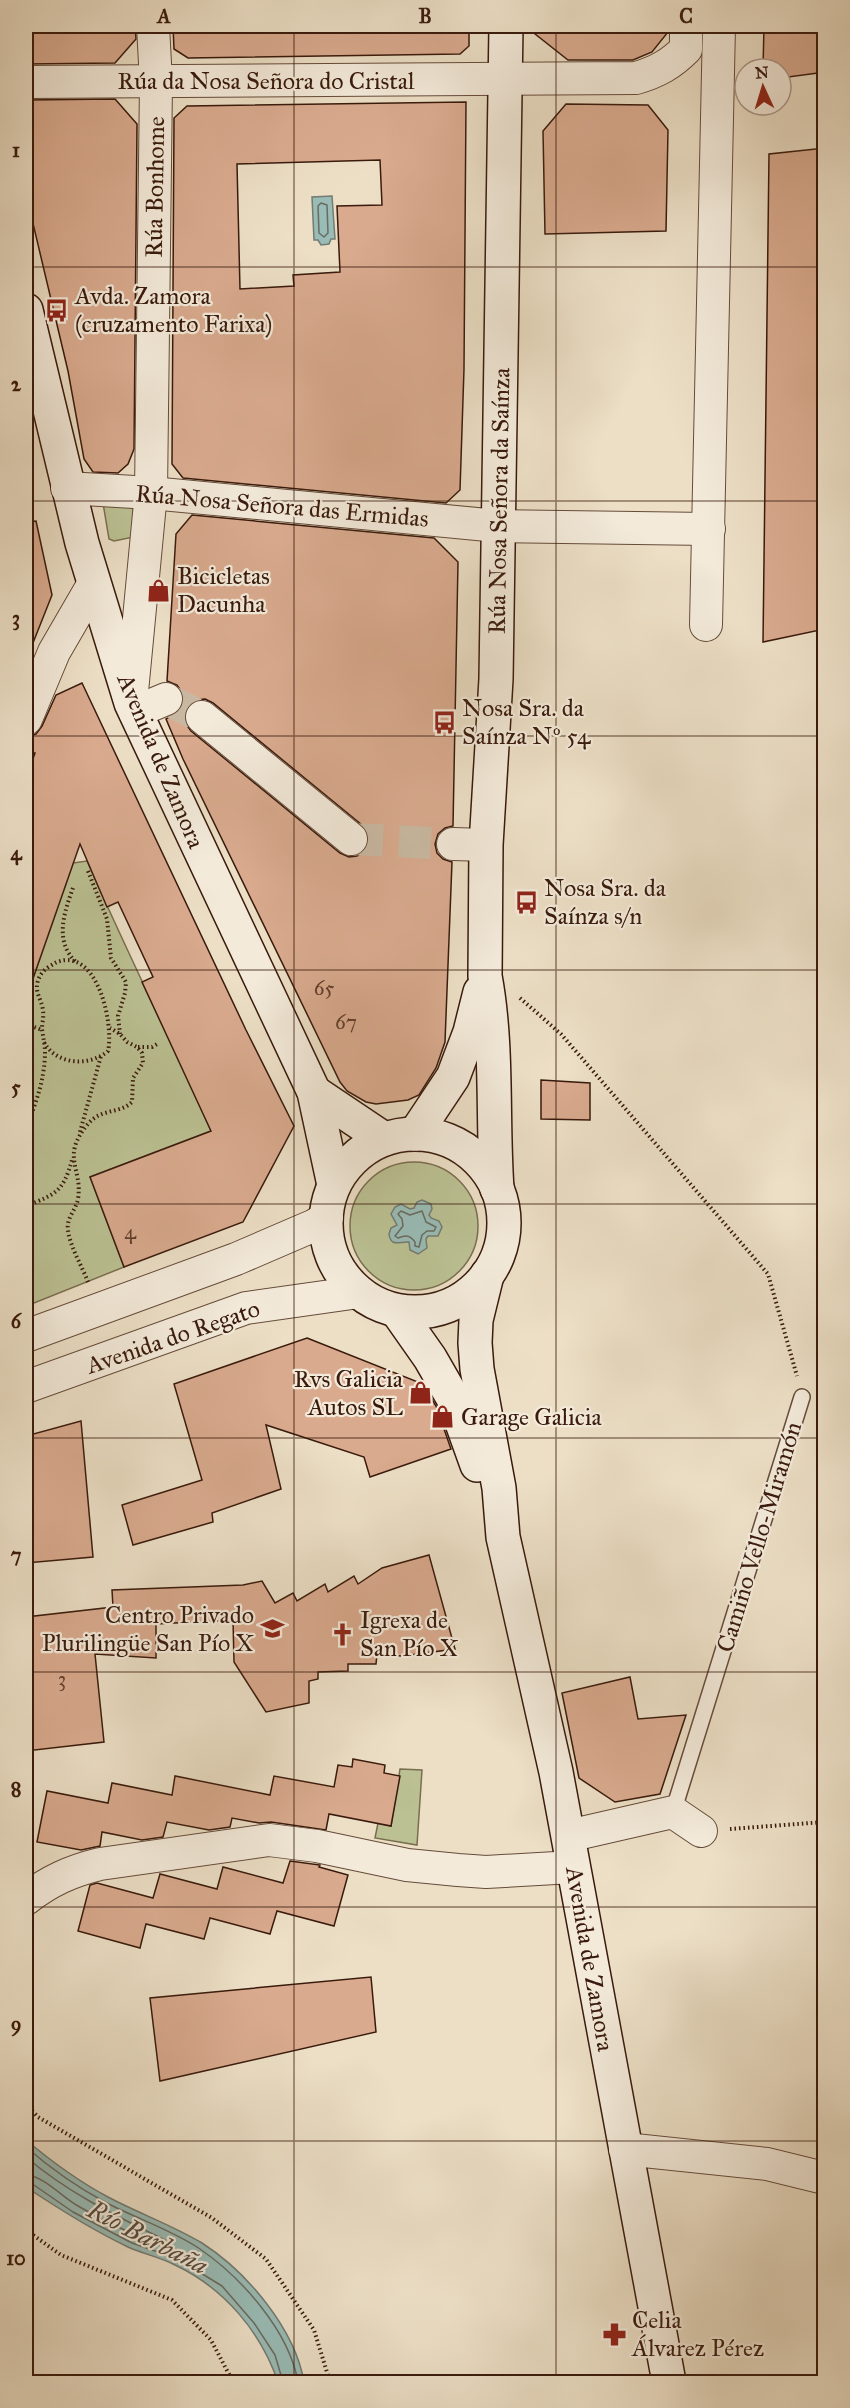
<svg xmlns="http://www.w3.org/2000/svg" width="850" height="2408" font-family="'IM FELL Great Primer',serif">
  <rect width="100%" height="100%" fill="#ecdfc6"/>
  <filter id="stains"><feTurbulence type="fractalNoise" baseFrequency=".00333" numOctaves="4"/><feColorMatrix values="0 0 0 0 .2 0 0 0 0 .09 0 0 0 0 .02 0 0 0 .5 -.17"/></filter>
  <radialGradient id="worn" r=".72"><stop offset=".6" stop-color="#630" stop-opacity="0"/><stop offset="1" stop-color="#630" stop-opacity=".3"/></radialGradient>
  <g fill="#bbc193" stroke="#7a6e50" stroke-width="1.5">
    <path d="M133 499 134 537 114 541 109 539 103 503Z"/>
    <path d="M87 861C127 952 171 1040 211 1131L90 1177 124 1267 29 1305 26 1295V998L73 863Z"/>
    <circle cx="414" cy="1226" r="64"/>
    <path d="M400 1769 422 1770 417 1845 375 1838 378 1823 391 1826Z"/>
  </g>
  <g fill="#99bcb6" stroke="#737b72" stroke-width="1.5">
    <path d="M332 196 335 239H331L329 244 321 245 318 240H314L312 197Z"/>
    <path d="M422 1200 431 1204 432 1209 429 1215 431 1218 439 1221 442 1227 438 1236H428L426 1239 427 1248 418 1254 410 1250 409 1242C400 1241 391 1248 389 1234L391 1228 397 1225 391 1214 395 1207 401 1204 410 1209 414 1208 417 1202Z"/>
    <path d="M26 2140C51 2161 78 2181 108 2197 138 2213 172 2225 202 2243 247 2272 295 2329 304 2382H278C261 2332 224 2288 175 2265 160 2257 143 2254 128 2247 92 2230 59 2209 26 2187Z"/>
  </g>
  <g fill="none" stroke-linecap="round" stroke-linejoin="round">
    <g stroke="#696b61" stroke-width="1.5">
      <path d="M321 203 327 205 328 233 324 237 319 233 318 206Z"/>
      <path d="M401 1211 410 1215 422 1211 426 1222 436 1227 434 1231H427L422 1235 419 1247 415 1246V1242C410 1235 406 1235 398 1238L395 1236 403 1226 402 1219 398 1214Z"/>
      <path d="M26 2147C50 2168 77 2187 105 2202 135 2218 172 2230 200 2249 242 2278 289 2331 298 2382"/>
      <path d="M26 2157C68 2193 116 2216 165 2240L167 2244 163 2246C134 2235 105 2222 78 2206 62 2197 44 2176 26 2175"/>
      <path d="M26 2182 31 2183 73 2212 132 2243 178 2259 222 2286 254 2323 275 2355 283 2382"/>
    </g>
  </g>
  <g fill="#d9aa8e" stroke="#391a0c" stroke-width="1.5" fill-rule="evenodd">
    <path d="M26 26H135L136 39 115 63 26 64Z"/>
    <path d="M173 26H469V46L460 54 188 58 174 49Z"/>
    <path d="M525 26H668V32L652 52 633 60H568Z"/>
    <path d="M764 26H825V72L781 78V69H763Z"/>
    <path d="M115 99 137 124 134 449 128 464 118 473 93 472 84 459 68 371 26 194V100Z"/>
    <path d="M466 102 464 369 460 490 446 503 183 478 172 464 174 118 187 106ZM380 160 382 205 337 206 340 272 293 275 294 286 240 289 237 164Z"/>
    <path d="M566 104 648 105 668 130 666 231 545 234 543 131Z"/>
    <path d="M825 148V629L763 642 769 154Z"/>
    <path d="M192 515 434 538 458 562 453 826 445 828 438 834 435 844 437 853 443 859 452 862 445 1042 436 1068 419 1095 408 1100 376 1104 366 1102 347 1091 340 1082 183 759 166 719 180 710 184 701 182 692 177 685 167 681 176 534ZM205 699 213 703 362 825 368 832 369 841 364 851 357 856 349 857 340 853 191 731 185 723 184 715 188 706 196 700Z"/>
    <path d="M36 521 52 595 27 658 26 522Z"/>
    <path d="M82 683 246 1030 294 1126 243 1222 124 1267 90 1177 211 1131 142 982 153 977 118 902 107 907 80 844 29 990 26 989V778L35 753 26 751V737L36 734 42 726 56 695Z"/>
    <path d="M541 1080 590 1083V1120L541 1119Z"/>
    <path d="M307 1338 423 1384 436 1406 451 1449 370 1477 364 1457 266 1425 281 1489 212 1513 213 1522 133 1545 122 1505 202 1480 174 1384Z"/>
    <path d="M81 1421 93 1557 26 1563V1436Z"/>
    <path d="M429 1555 455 1649 402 1656 377 1654 376 1664H348V1671L318 1672V1679L309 1681V1703L266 1712 234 1662 233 1620 156 1624V1658L95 1654 104 1742 26 1751V1617L113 1607 112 1590 243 1585 262 1581 275 1603 293 1593 297 1601 325 1584 328 1592 354 1576 358 1584 382 1568Z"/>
    <path d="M630 1677 638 1719 686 1715 660 1794 615 1802 579 1778 562 1693Z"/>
    <path d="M353 1759 385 1765 384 1773 400 1776 391 1826 329 1814 326 1830 271 1822 259 1823 232 1818 230 1827 209 1830 167 1822 163 1837 142 1840 102 1832 100 1846 81 1850 37 1842 47 1791 108 1803 112 1783 172 1795 175 1776 270 1795 274 1776 334 1787 338 1765 352 1767Z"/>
    <path d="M290 1861 320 1865 319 1867 348 1875 334 1926 277 1911 270 1934 210 1918 204 1939 146 1924 140 1948 78 1931 90 1885 97 1883 153 1898 160 1874 217 1889 223 1867 283 1883Z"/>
    <path d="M371 1977 376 2032 160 2081 150 1998Z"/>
  </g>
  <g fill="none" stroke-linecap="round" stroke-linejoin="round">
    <g stroke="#c8b8a1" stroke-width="32" stroke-dasharray="32 16" stroke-linecap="butt">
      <path d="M166 699 202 717"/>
      <path d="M351 839 453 844"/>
    </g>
    <defs>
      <path id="lane" d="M673 1812 802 1397"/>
      <g id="street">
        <path d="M26 82 636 78C657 72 671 64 686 49V26"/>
        <path d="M67 488 151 493 498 526 709 529"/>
        <path d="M706 625 719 26"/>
        <path d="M131 702 151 493 156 82 153 26"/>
        <path d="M135 712 166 699"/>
        <path d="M202 717 351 839"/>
        <path d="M26 719 54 652 94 583"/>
        <path d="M453 844 486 845"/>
        <path d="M26 1336 236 1259 315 1225 327 1217"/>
        <path d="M26 1387 246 1308 359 1292"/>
        <path d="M568 1836 673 1812 701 1831"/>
        <path d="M26 1899C49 1881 71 1871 100 1864L269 1840 317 1846 407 1865 458 1870 486 1872 573 1867"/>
        <path d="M625 2149 767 2164 824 2178"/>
      </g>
      <g id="secondary">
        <path d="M26 310 82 543 131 703 314 1092 334 1185"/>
        <path d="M314 1092 384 1139"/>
        <circle cx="415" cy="1223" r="89"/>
        <path d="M415 1134 453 1077 470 1032 480 992"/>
        <path d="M497 1189C492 1118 498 1046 485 976L486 845 496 679 506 26"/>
        <path d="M487 1275 476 1320 475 1343 477 1369 499 1488 503 1537 556 1772 669 2382"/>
        <path d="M397 1311 430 1358 453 1398 477 1465"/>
      </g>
    </defs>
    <use href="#lane" stroke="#664b3a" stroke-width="18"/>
    <use href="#street" stroke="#664b3a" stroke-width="34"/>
    <use href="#secondary" stroke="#391a0c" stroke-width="36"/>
    <g stroke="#391a0c" stroke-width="4" stroke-dasharray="1.5 3" stroke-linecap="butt">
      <path d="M88 871 107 919 111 958 126 982 125 993 118 1016 120 1034"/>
      <path d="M73 888C64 913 54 941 76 962"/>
      <path d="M520 998 561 1034 768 1274 797 1376"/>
      <path d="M26 1024 42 1030"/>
      <path d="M138 1047H152L159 1043"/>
      <path d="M26 1127C36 1104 45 1078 45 1052 45 1044 43 1037 42 1029 42 1023 44 1017 43 1011 42 998 32 991 40 976 43 970 51 965 57 962 98 947 114 1025 108 1051 89 1067 56 1065 44 1042"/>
      <path d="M80 1132 101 1056"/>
      <path d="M26 1206C56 1194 63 1192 72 1160"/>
      <path d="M88 1282C82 1266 70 1247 68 1230 66 1218 76 1210 78 1199 83 1168 60 1157 88 1124 101 1108 120 1114 132 1102L133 1078 143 1063 142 1053 137 1047 127 1042 120 1034 110 1028"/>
      <path d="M730 1829 824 1822"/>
      <path d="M26 2104 38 2117 212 2218 266 2259 314 2330 330 2382"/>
      <path d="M26 2230 61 2255 172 2300 211 2340 233 2382"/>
    </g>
    <use href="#lane" stroke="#f3eada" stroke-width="15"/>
    <use href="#street" stroke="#f3eada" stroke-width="32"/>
    <use href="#secondary" stroke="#f3eada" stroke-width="33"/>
  </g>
  <path fill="none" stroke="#391a0c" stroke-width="1.5" stroke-opacity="0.55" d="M294 26V2382M556 26V2382M26 267H824M26 501H824M26 736H824M26 970H824M26 1204H824M26 1438H824M26 1672H824M26 1907H824M26 2141H824"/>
  <defs>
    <symbol id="bus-bare" viewBox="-9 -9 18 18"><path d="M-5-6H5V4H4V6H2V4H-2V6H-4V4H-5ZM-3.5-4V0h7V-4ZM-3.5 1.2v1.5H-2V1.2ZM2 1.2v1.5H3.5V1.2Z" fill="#8f2418" stroke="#f3eada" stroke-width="2.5" paint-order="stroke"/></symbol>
    <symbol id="shop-bare" viewBox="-9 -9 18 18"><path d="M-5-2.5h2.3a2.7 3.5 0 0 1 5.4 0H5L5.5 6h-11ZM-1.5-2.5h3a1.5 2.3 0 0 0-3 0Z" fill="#8f2418" stroke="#f3eada" stroke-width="2.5" paint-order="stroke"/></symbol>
    <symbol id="school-bare" viewBox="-9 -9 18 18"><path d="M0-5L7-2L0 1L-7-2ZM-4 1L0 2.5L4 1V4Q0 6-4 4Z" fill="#8f2418" stroke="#f3eada" stroke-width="2.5" paint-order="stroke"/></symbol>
    <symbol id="church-bare" viewBox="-9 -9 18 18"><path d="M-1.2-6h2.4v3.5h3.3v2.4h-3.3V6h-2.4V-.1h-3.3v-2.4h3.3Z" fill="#8f2418" stroke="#f3eada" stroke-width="2.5" paint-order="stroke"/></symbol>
    <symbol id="pharmacy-bare" viewBox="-9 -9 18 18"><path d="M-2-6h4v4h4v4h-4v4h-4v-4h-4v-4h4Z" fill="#8f2418" stroke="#f3eada" stroke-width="2.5" paint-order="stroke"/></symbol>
  </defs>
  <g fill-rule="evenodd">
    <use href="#bus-bare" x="40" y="294" width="33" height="33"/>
    <use href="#shop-bare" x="142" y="574" width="33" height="33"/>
    <use href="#bus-bare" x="428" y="706" width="33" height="33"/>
    <use href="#bus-bare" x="510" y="886" width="33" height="33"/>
    <use href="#shop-bare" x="404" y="1376" width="33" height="33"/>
    <use href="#shop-bare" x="426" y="1400" width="33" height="33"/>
    <use href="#school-bare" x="256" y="1612" width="33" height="33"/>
    <use href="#church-bare" x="326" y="1618" width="33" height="33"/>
    <use href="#pharmacy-bare" x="598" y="2318" width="33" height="33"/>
  </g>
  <g text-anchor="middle" stroke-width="4.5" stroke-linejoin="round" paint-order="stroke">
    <g font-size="21" fill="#613e2c">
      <text x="324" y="995">65</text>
      <text x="346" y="1029">67</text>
      <text x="130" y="1239">4</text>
      <text x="62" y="1686">3</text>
    </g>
    <g font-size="24" fill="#391a0c" stroke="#f3eada">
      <text x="266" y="89">Rúa da Nosa Señora do Cristal</text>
      <text transform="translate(155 187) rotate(-89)" y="8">Rúa Bonhome</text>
      <text transform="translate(499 501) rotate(-89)" y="8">Rúa Nosa Señora da Saínza</text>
      <text transform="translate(282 506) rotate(5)" y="8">Rúa Nosa Señora das Ermidas</text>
      <text transform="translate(161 761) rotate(67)" y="8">Avenida de Zamora</text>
      <text transform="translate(173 1337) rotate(-19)" y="8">Avenida do Regato</text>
      <text transform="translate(759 1537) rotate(-73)" y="8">Camiño Vello-Miramón</text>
      <text transform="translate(590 1959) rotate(80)" y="8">Avenida de Zamora</text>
    </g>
    <g font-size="24" fill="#391a0c" stroke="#f3eada" text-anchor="start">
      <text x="75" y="304">Avda. Zamora<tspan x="75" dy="28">(cruzamento Farixa)</tspan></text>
      <text x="177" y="584">Bicicletas<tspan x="177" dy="28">Dacunha</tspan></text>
      <text x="462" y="716">Nosa Sra. da<tspan x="462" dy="28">Saínza Nº 54</tspan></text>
      <text x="544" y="896">Nosa Sra. da<tspan x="544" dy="28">Saínza s/n</tspan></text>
      <text x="403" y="1387" text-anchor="end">Rvs Galicia<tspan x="403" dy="28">Autos SL</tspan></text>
      <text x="461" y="1425">Garage Galicia</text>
      <text x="254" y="1623" text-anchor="end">Centro Privado<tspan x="254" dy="28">Plurilingüe San Pío X</tspan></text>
      <text x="360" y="1628">Igrexa de<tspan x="360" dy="28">San Pío X</tspan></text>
      <text x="632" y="2328">Celia<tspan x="632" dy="28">Álvarez Pérez</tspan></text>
    </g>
    <g font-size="26" font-style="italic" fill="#564b3f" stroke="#f3eada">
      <text transform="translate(148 2237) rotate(27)" y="9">Río Barbaña</text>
    </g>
  </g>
  <rect width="850" height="2408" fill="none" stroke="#ecdfc6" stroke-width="66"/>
  <g transform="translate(763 87) rotate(356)"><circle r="28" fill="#f3eada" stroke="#a99788" stroke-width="1.5"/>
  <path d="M0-4.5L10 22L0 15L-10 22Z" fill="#8f2418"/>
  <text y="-9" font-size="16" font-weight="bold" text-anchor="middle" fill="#391a0c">N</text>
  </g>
  <rect x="33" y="33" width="784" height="2342" fill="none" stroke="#391a0c" stroke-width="2"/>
  <g font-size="20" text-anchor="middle" font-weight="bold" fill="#391a0c">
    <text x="164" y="23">A</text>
    <text x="425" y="23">B</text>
    <text x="686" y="23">C</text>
    <text x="16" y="157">1</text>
    <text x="16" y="391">2</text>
    <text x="16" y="625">3</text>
    <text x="16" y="860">4</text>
    <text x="16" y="1094">5</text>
    <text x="16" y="1328">6</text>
    <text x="16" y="1562">7</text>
    <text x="16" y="1796">8</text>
    <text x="16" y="2031">9</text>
    <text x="16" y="2265">10</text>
  </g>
  <rect width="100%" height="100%" filter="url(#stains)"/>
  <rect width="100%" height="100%" fill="url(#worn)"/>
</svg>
